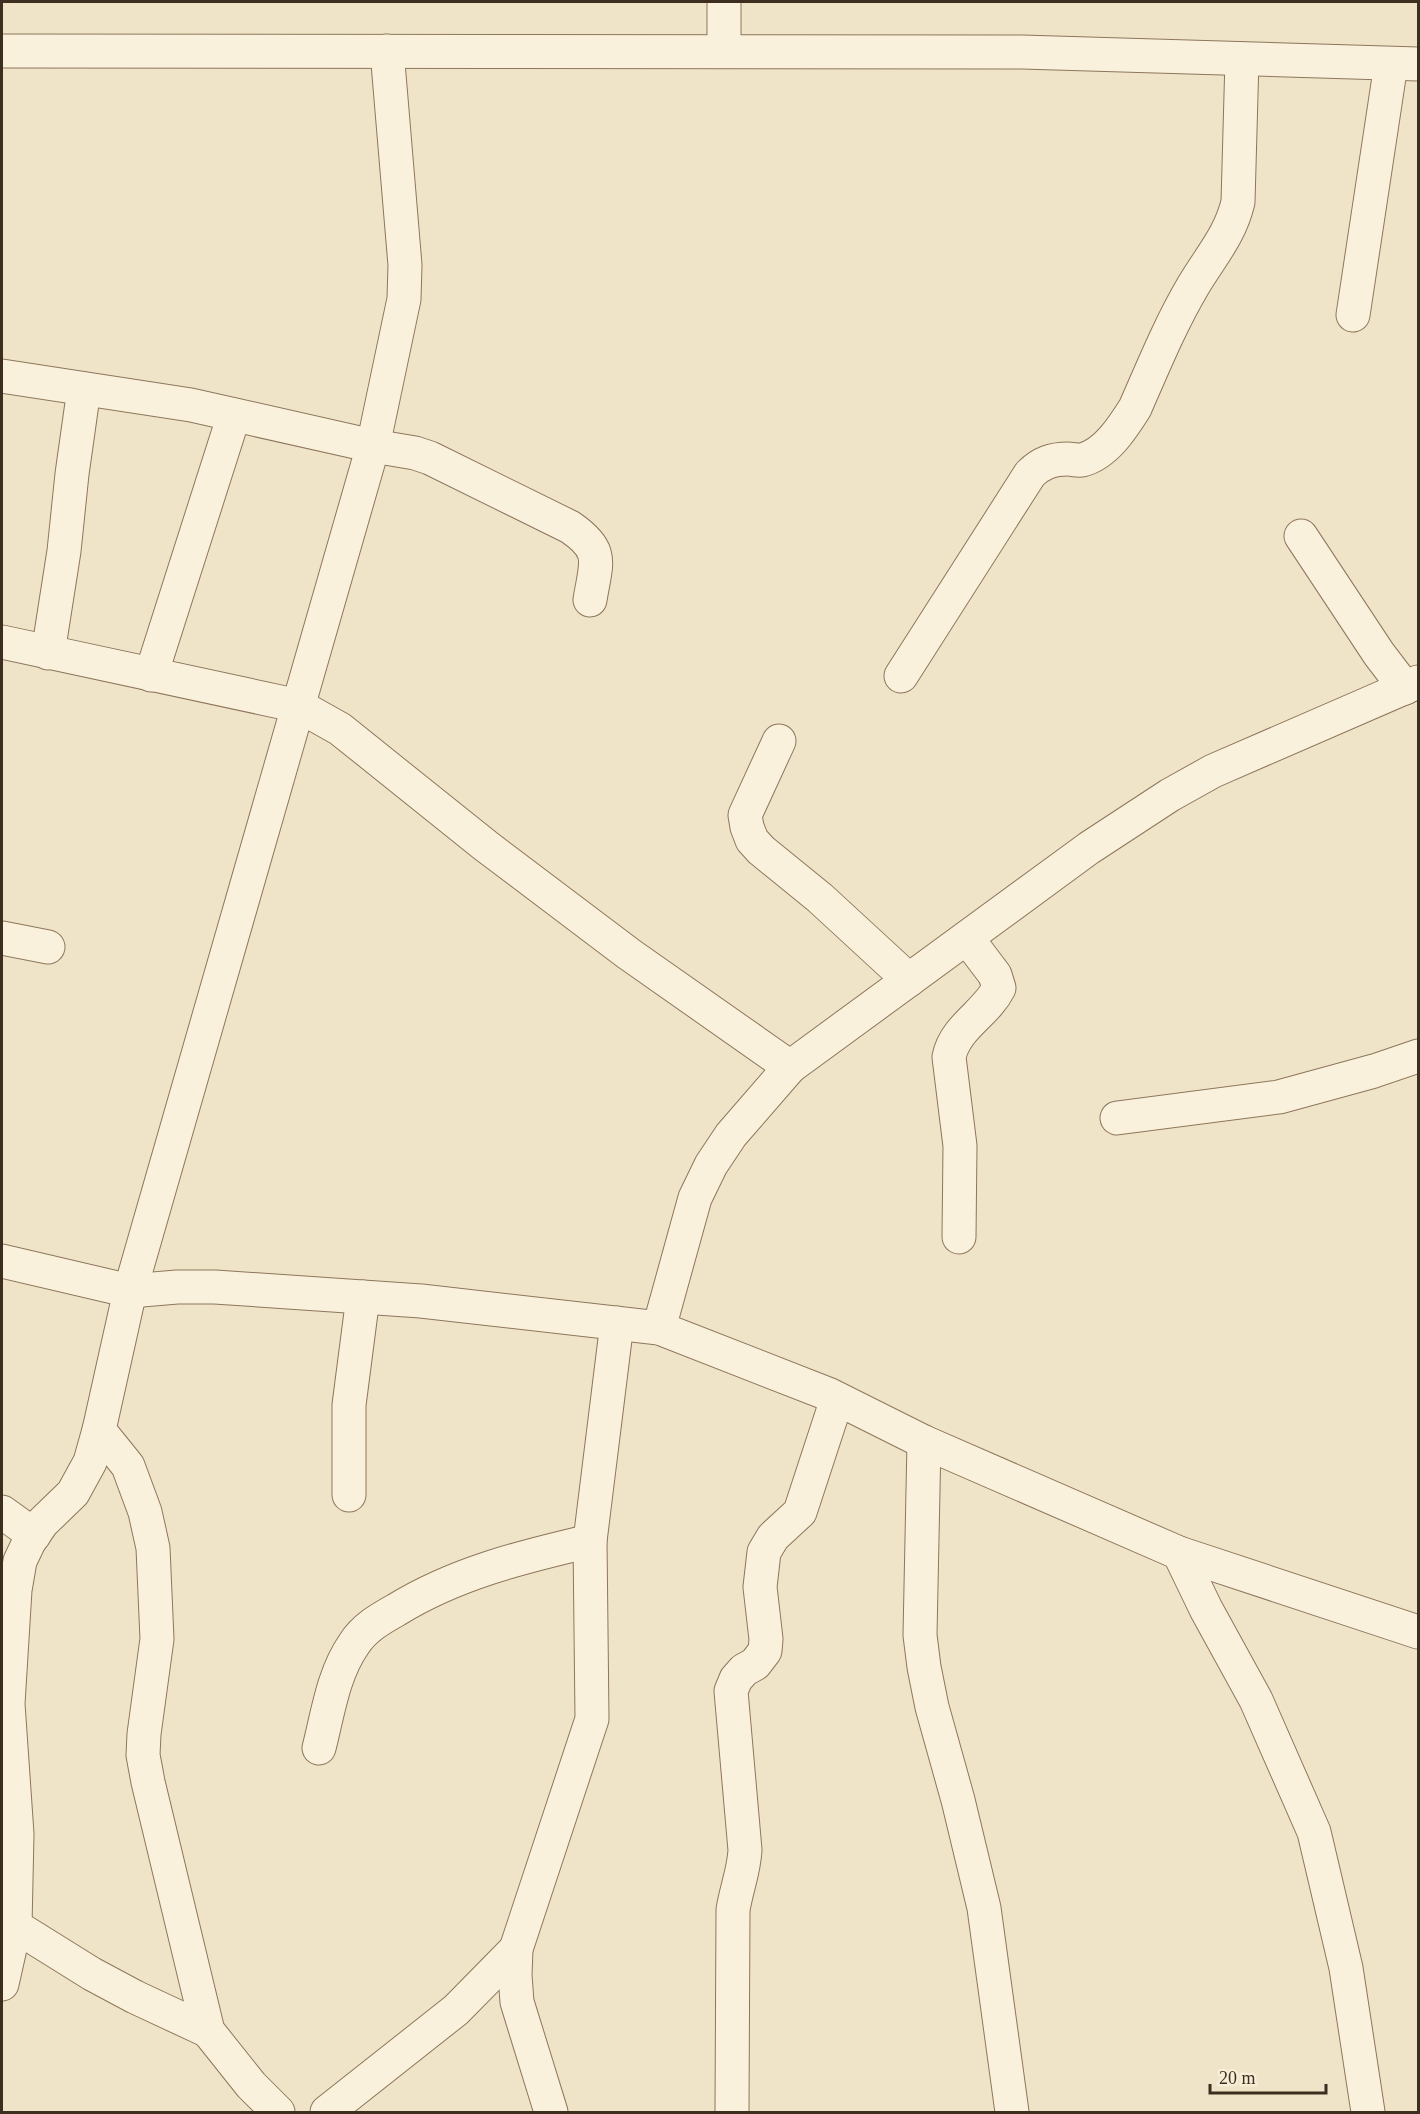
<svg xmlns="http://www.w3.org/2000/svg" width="1420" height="2114" font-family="Georgia,serif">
  <rect width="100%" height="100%" fill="#f0e4c8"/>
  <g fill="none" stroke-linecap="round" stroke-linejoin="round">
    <defs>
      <g id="minor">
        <path d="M2 51 1022 52 1418 64"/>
        <path d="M724 51V2"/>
        <path d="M1353 315 1391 64"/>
        <path d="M2 376 191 405 373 446 415 453 430 458 570 527C605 551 596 562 590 600"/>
        <path d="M1301 536 1379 654 1405 688"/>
        <path d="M2 642 299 706 340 729 486 846 629 954 790 1067"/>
        <path d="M48 653 64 551 72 474 84 389"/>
        <path d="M151 675 234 415"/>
        <path d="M901 676 1030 474C1041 463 1052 459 1068 459 1072 459 1078 461 1082 460 1106 454 1123 427 1135 408 1153 367 1170 325 1193 286 1210 257 1230 236 1238 202L1242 59"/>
        <path d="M779 741 745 815 747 827 752 840 761 850 820 898 909 980"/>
        <path d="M2 938 48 947"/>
        <path d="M1117 1118 1279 1097 1374 1071 1418 1056"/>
        <path d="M959 1237 960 1146 949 1057C955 1027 986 1014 999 988L995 975 967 938"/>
        <path d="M2 1261 130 1291 177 1287H215L421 1301 659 1328 828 1394 924 1442 1179 1553 1418 1632"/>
        <path d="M659 1328 695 1198 711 1165 731 1135 790 1067 1089 848 1170 795 1213 771 1418 682"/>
        <path d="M99 1430 128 1466 145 1512 153 1548 157 1639 144 1734 143 1755 148 1782 208 2031 251 2085 278 2112"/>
        <path d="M924 1442 920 1635 924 1667 932 1707 958 1800 984 1908 1012 2112"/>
        <path d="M349 1495V1405L363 1297"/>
        <path d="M2 1512 34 1535"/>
        <path d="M1179 1553 1206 1609 1256 1700 1314 1832 1346 1968 1368 2112"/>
        <path d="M319 1748C328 1713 333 1674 354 1644 364 1628 380 1619 396 1610 456 1573 522 1557 590 1541"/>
        <path d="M15 1926 92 1974 135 1997 208 2031"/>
        <path d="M2 1984 15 1926 17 1834 8 1704 15 1590 20 1561 29 1542 42 1523 73 1493 90 1462 99 1430 130 1291 373 446 404 299 405 265 387 51"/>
        <path d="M327 2112 456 2010 516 1949"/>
        <path d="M551 2112 517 2002 515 1975 516 1949 592 1719 590 1541 617 1323"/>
        <path d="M732 2112 733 1910C736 1890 744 1871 745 1850L731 1691 736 1679 744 1670 755 1664 765 1651 766 1639 760 1587 764 1552 773 1537 800 1512 837 1399"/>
      </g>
    </defs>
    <use href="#minor" stroke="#8d765c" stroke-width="35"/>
    <use href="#minor" stroke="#faf1dc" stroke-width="33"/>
  </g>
  <rect width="1420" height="2114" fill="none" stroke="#3d2e20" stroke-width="6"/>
  <path d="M1210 2084v9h116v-9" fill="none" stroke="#3d2e20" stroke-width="3"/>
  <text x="1219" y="2084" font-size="18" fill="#3d2e20" stroke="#f7eed8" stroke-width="4.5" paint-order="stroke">20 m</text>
</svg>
